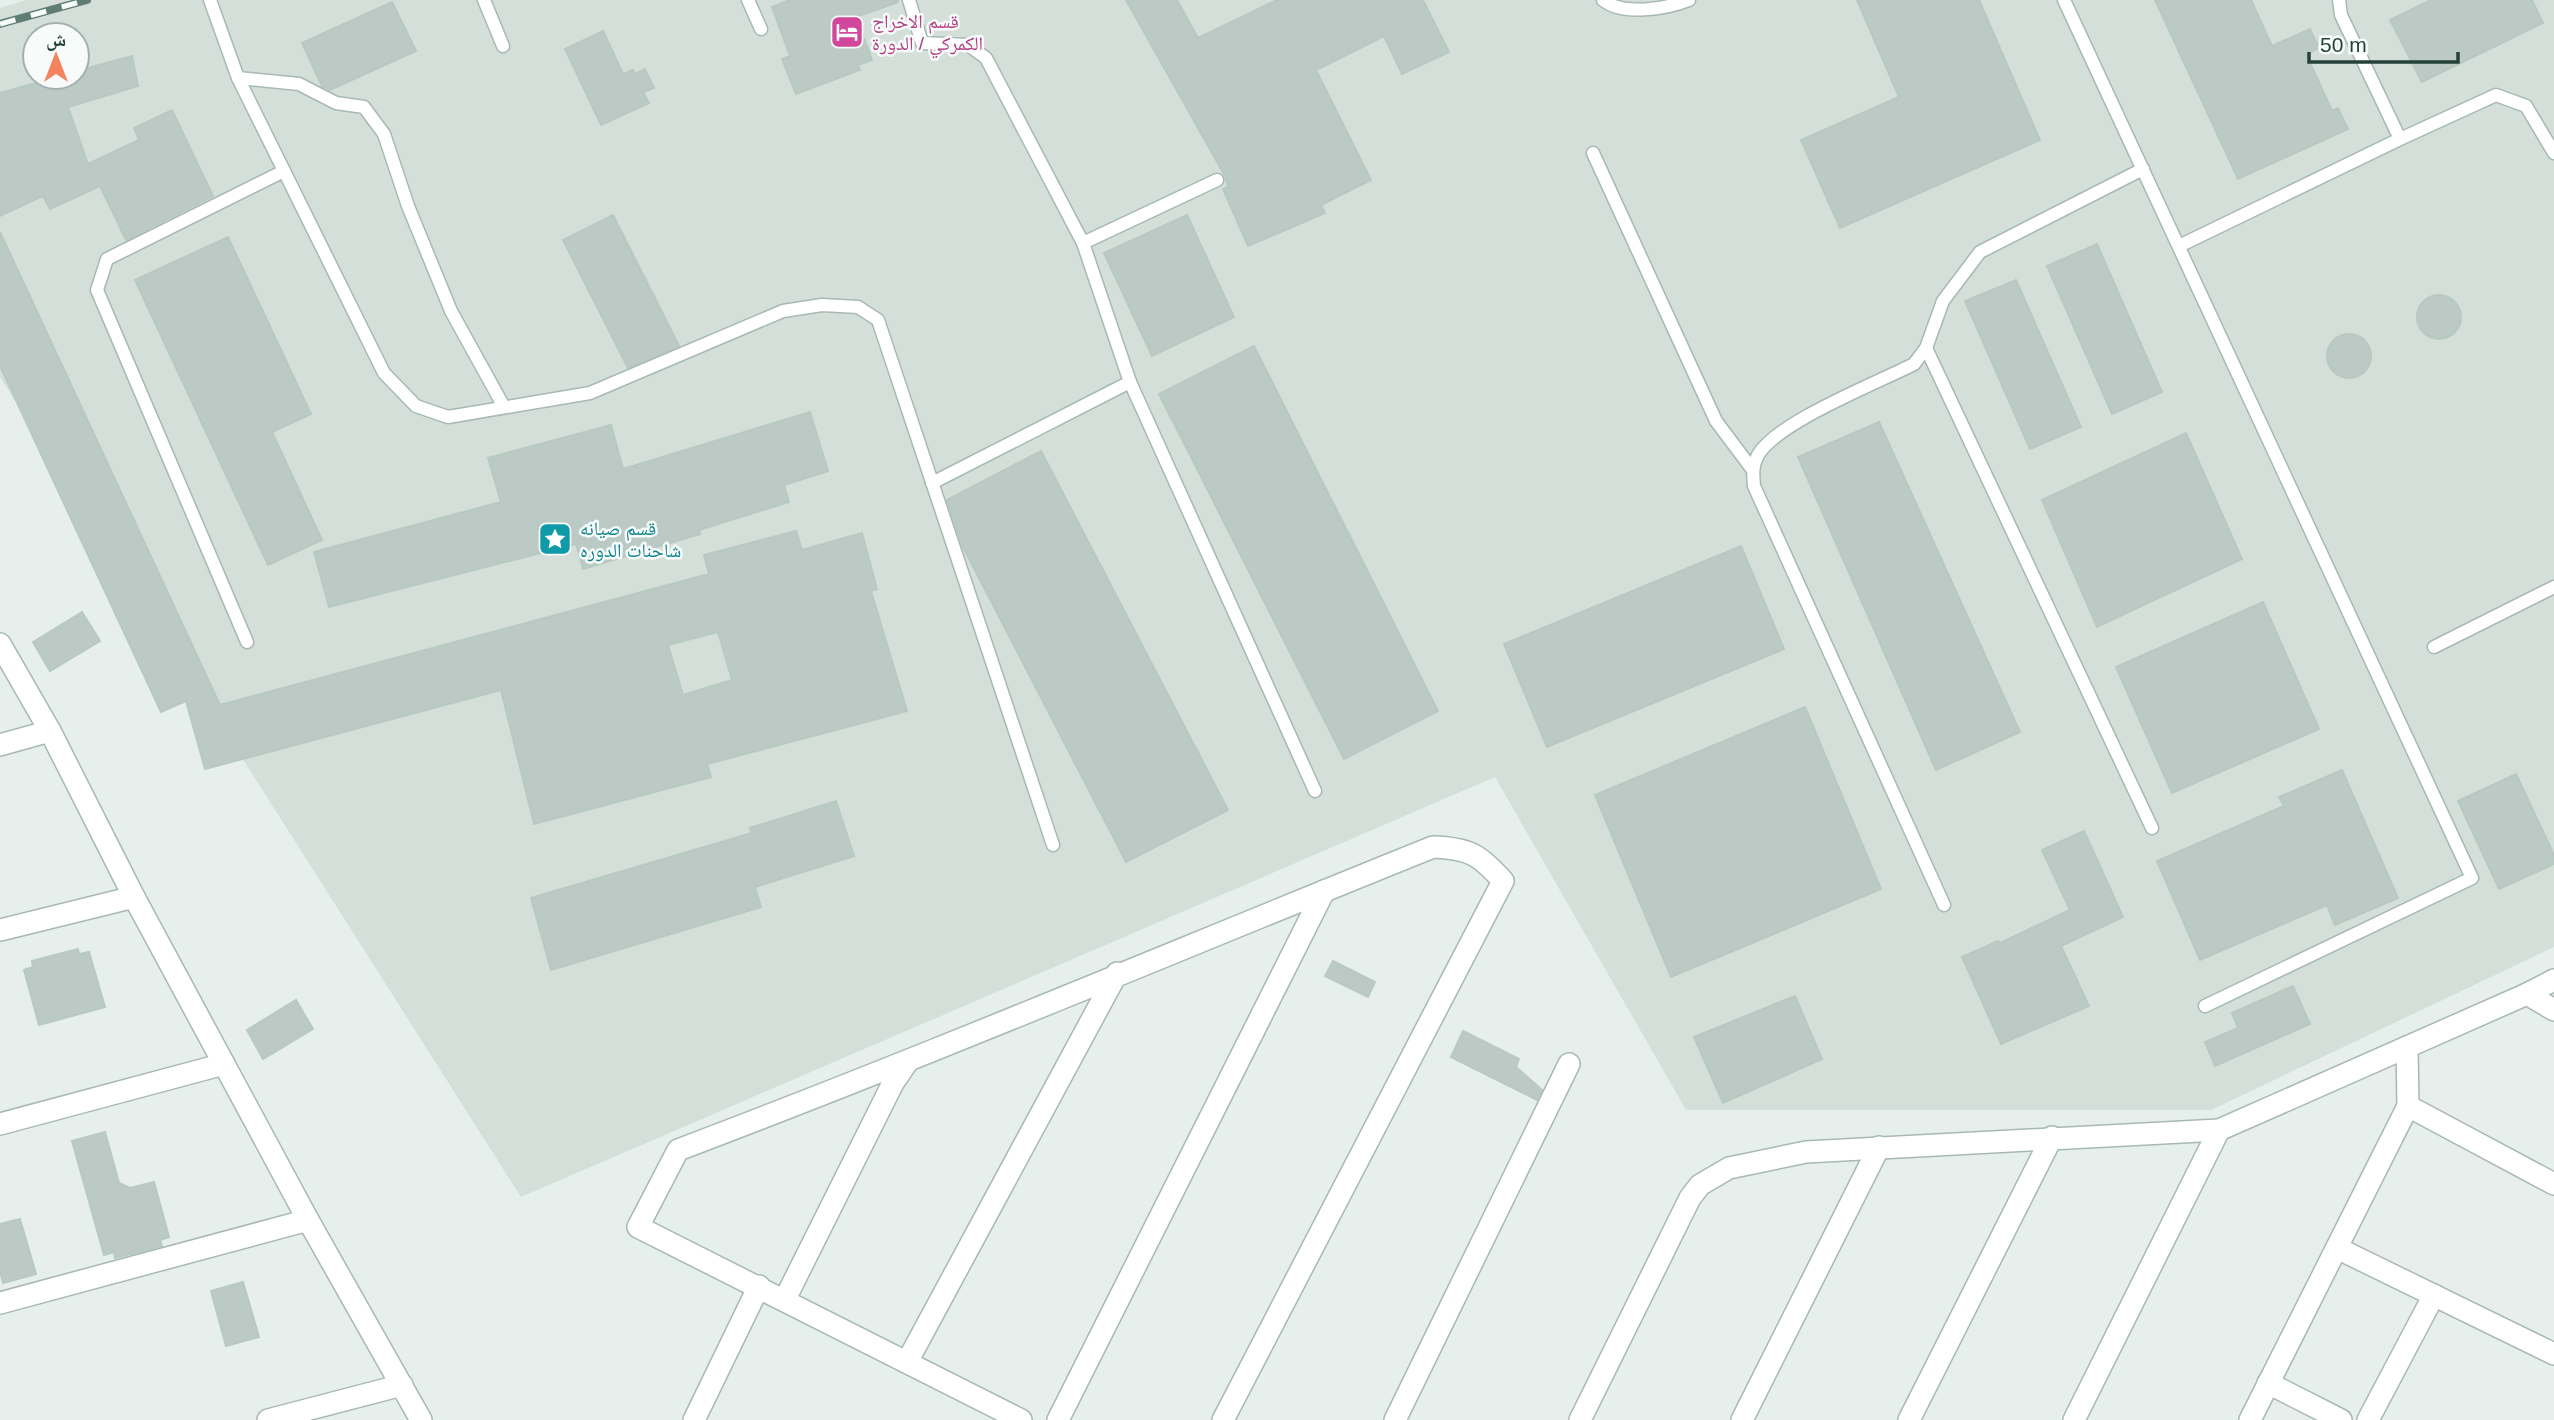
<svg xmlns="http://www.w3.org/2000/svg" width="2554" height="1420" font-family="Arial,'Noto Naskh Arabic',sans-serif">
  <rect width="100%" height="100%" fill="#e6efeb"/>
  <path fill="#d4dfda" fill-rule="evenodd" d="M26 0H2554V947L2211 1110H1686L1495 777 521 1197 0 377V8ZM35 35H77V77H35Z"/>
  <g fill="#bbcac4" stroke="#b8c9c2" stroke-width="2" fill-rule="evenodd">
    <path d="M790 0H898V2L856 17 872 60 858 65 860 70 796 94 782 59 790 56 772 7Z"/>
    <path d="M1126 0H1177L1198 38 1277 0H1423L1449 52 1402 74 1384 36 1316 70 1371 180 1321 205 1325 213 1248 246 1223 189 1228 187 1225 176Z"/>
    <path d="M1857 0H1979L2040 140 1840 228 1801 140 1899 97Z"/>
    <path d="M2155 0H2251L2272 46 2310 29 2319 48 2306 54 2332 111 2338 108 2348 129 2238 179Z"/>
    <path d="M2431 0H2532L2543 23 2422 82 2390 20Z"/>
    <path d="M392 2 416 51 330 90 322 86 302 43Z"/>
    <path d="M603 31 623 74 633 70 635 74 645 69 654 88 643 92 649 103 601 125 565 49Z"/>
    <path d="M132 56 138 86 68 107 88 164 139 140 134 128 172 110 213 196 126 240 100 186 50 209 43 196 0 216V93L57 77H77V71Z"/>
    <path d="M613 215 679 346 628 368 563 240Z"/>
    <path d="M1187 215 1234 317 1152 356 1104 253Z"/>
    <path d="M0 232 220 705 709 574 704 555 796 531 802 550 862 533 877 589 871 591 907 711 707 764 711 777 534 824 501 690 205 769 186 701 161 712 0 366ZM718 632 732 680 683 695 668 645Z"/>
    <path d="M228 237 311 414 272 432 322 540 268 565 135 280Z"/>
    <path d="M2097 244 2162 392 2112 414 2047 266Z"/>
    <path d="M2016 280 2081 427 2030 449 1965 301Z"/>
    <circle cx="2439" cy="317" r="22"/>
    <circle cx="2349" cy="356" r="22"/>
    <path d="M1254 346 1438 711 1344 759 1159 394Z"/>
    <path d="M810 412 828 471 784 485 789 502 699 530 700 534 583 569 576 544 329 607 314 552 501 502 488 458 611 425 623 469Z"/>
    <path d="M1879 422 2020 732 1936 770 1798 457Z"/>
    <path d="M2186 433 2242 559 2097 627 2042 500Z"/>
    <path d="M1041 451 1228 810 1126 862 963 547 947 500Z"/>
    <path d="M1741 546 1784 649 1547 747 1504 644Z"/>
    <path d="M2263 602 2319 729 2172 793 2116 667Z"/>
    <path d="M82 612 100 641 50 671 33 642Z"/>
    <path d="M1805 707 1881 889 1671 977 1595 795Z"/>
    <path d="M2342 770 2398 898 2335 925 2327 905 2200 960 2157 861 2284 806 2279 797Z"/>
    <path d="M2516 774 2554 855V864L2499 889 2458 801Z"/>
    <path d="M836 801 854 856 755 887 761 907 551 970 531 898 752 833 750 828Z"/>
    <path d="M2084 831 2123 917 2061 946 2089 1006 2001 1044 1962 957 1998 941 2000 943 2070 910 2042 850Z"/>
    <path d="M78 949 79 954 89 952 105 1007 39 1025 24 970 33 967 32 961Z"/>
    <path d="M1333 961 1375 982 1368 997 1325 976Z"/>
    <path d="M2293 986 2310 1024 2215 1066 2205 1042 2238 1028 2232 1013Z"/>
    <path d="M1795 996 1822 1059 1723 1103 1694 1037Z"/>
    <path d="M296 1000 313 1029 263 1059 247 1030Z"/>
    <path d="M1463 1031 1519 1059 1516 1067 1542 1090 1537 1100 1451 1057Z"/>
    <path d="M105 1132 119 1183 130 1188 154 1182 169 1237 160 1240 162 1246 115 1258 114 1252 104 1255 72 1141Z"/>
    <path d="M20 1219 36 1274 3 1283 0 1271V1224Z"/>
    <path d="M243 1282 259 1337 226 1346 211 1291Z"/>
  </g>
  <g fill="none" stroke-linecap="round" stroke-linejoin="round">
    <defs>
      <g id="service">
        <path d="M210 0 238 78 384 373 416 406 448 417 590 393 783 311 822 305 858 307 878 320 1053 845"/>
        <path d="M484 0 503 46"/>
        <path d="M748 0 761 29"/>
        <path d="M909 0 922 43 968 45 986 58 1083 243 1130 382 1315 791"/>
        <path d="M1603 0C1623 16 1666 9 1689 0"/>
        <path d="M2064 0 2472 878 2205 1006"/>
        <path d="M2339 0 2341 15 2400 139 2496 95 2526 106 2554 153"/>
        <path d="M238 78 299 84 336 103 364 107 384 134 408 206 451 311 504 407"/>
        <path d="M1593 153 1716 421 1752 469"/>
        <path d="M1083 243 1217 180"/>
        <path d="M2179 246 2400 139"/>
        <path d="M1926 348 2152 828"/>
        <path d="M932 483 1130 382"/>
        <path d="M247 642 97 290 107 259 284 171"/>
        <path d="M2434 647 2554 587"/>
        <path d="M1944 905 1754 486C1753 474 1752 466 1758 455 1777 422 1877 383 1914 364L1926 348 1943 301 1980 252 2143 169"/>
      </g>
      <g id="minor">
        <path d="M0 644 50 731 134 897 308 1220 421 1420"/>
        <path d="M0 745 50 731"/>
        <path d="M0 930 134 897"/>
        <path d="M2527 994 2554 980"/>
        <path d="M2407 1047 2408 1106 2554 1184"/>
        <path d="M0 1124 224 1064"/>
        <path d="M2337 1248 2554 1354"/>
        <path d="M785 1299 893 1083 906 1064"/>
        <path d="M0 1303 308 1220"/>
        <path d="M907 1362 1117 973"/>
        <path d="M2268 1383 2341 1420"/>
        <path d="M268 1420 402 1385"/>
        <path d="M694 1420 759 1286"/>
        <path d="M1021 1420 638 1227 678 1150C932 1054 1182 948 1433 847 1469 848 1480 855 1503 881L1223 1420"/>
        <path d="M1058 1420 1324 891"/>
        <path d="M1395 1420 1569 1064"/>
        <path d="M1580 1420 1690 1198 1700 1185 1729 1168 1806 1152 2219 1130 2527 994 2554 1010"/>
        <path d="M1742 1420 1879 1147"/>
        <path d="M1909 1420 2052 1137"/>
        <path d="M2074 1420 2219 1130"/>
        <path d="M2250 1420 2408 1106"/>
        <path d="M2368 1420 2434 1295"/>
      </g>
    </defs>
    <use href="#service" stroke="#a8b8b2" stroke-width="15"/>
    <use href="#minor" stroke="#a8b8b2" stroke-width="24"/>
    <use href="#service" stroke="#fff" stroke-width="12"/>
    <use href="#minor" stroke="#fff" stroke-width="21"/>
    <defs>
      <path id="rail" d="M0 24 87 0"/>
    </defs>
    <use href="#rail" stroke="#5f7d75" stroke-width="8"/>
    <use href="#rail" stroke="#f7fbf9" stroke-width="5" stroke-dasharray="16" stroke-linecap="butt"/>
  </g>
  <defs>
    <symbol id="hotel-square" viewBox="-11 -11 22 22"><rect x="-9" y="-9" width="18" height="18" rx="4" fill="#d1479c" stroke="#f7fbf9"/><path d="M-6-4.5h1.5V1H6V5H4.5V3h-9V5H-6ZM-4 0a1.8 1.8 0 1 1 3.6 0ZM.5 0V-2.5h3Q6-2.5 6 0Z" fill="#fff"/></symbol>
    <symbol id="sight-square" viewBox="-11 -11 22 22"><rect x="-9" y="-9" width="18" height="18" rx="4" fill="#0f9aa8" stroke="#f7fbf9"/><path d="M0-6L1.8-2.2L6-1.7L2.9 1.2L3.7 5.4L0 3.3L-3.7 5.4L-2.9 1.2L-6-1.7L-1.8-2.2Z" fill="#fff"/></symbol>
  </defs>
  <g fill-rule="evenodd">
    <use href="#hotel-square" x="828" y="13" width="38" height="38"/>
    <use href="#sight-square" x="536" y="520" width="38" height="38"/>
  </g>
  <g text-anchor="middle" stroke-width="5" stroke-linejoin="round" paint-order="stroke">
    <g font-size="19" fill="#b23c85" stroke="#f7fbf9" text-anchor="start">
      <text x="872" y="28">قسم الاخراج<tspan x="872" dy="22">الكمركي / الدورة</tspan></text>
    </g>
    <g font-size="19" fill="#0d838f" stroke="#f7fbf9" text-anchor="start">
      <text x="580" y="535">قسم صيانه<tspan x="580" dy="22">شاحنات الدوره</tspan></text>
    </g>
  </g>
  <g transform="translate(56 56)"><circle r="33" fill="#f7fbf9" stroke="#a3b1ad" stroke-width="2"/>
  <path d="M0-5L12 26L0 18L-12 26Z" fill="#f4845f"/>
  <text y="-10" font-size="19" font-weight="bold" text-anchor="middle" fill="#24423a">ش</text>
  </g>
  <path d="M2309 52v10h149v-10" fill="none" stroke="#24423a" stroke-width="3.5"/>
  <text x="2320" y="52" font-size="21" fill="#24423a" stroke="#f7fbf9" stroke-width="5" paint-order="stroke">50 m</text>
</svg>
